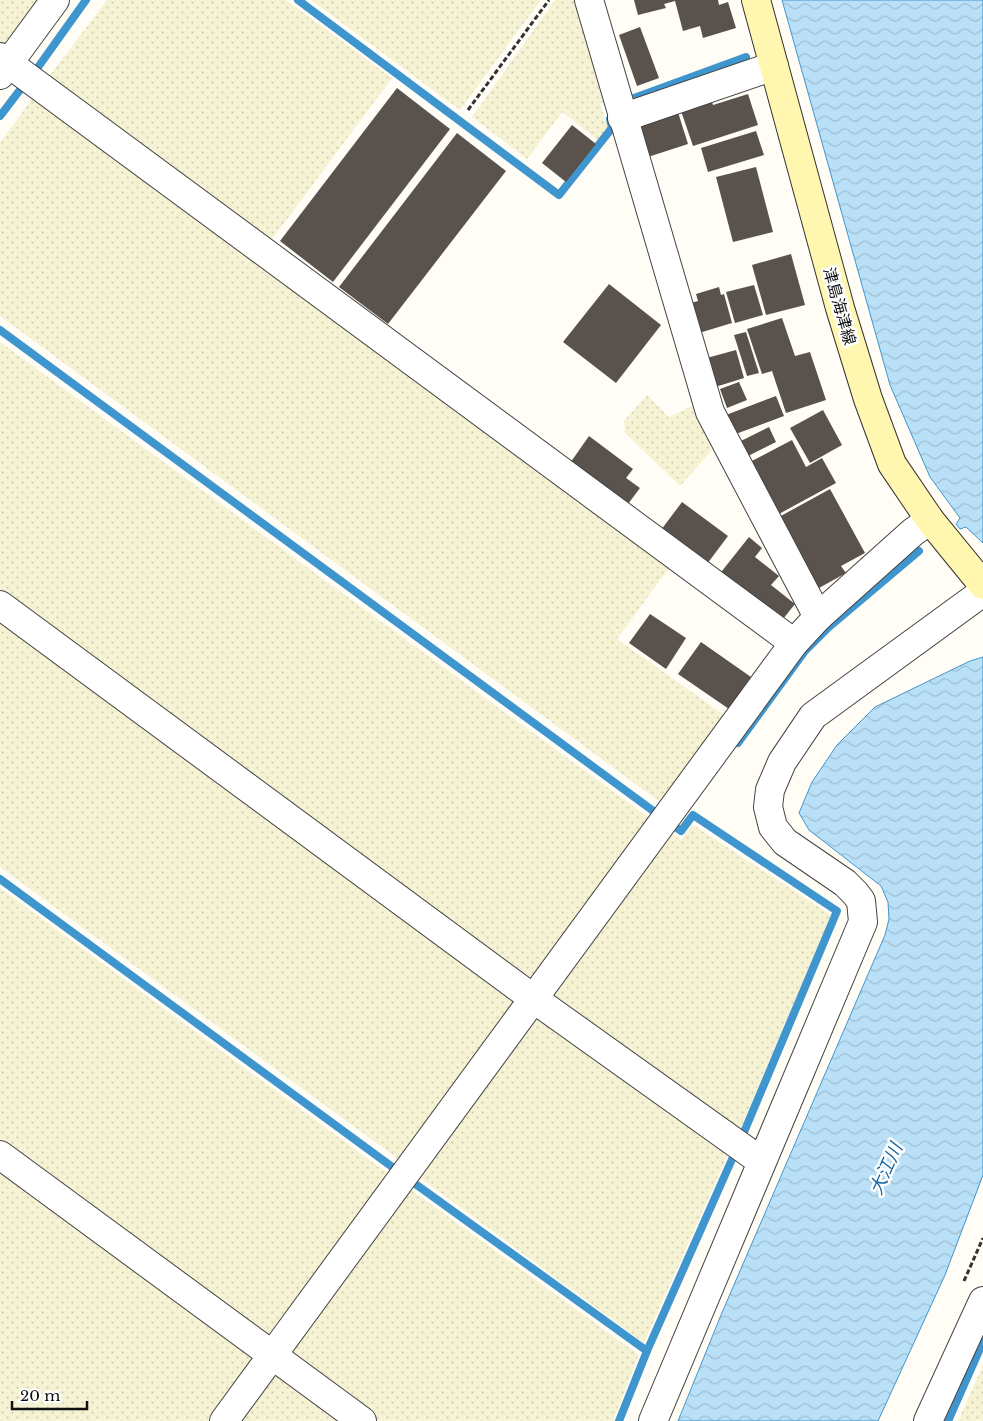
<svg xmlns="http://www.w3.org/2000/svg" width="983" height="1421" font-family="'Libre Baskerville','Noto Sans JP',serif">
  <defs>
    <pattern id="farmland-dots" width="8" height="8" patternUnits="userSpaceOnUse" patternTransform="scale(1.25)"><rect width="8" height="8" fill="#f6f3d4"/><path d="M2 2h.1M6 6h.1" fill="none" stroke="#d2cfb5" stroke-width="1.8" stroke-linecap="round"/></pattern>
    <pattern id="water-waves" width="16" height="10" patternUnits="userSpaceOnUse" patternTransform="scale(1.25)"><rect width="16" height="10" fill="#b9e0f7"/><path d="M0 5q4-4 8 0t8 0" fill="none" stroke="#9ebfd3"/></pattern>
  </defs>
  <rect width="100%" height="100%" fill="#fffdf5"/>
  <g fill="url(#farmland-dots)">
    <path d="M0 0H44L11 44H0Z"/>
    <path d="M107 0H286L392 78 268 245 45 82Z"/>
    <path d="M311 0H541L460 110Z"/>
    <path d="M555 0H581L608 100 600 104 608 128 598 140 562 112 527 159 472 117Z"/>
    <path d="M34 96 672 564 617 639 727 717 664 805 0 316V143Z"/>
    <path d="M0 342 652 820 535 979 523 980 0 594Z"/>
    <path d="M647 395 669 417 694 405 712 450 680 486 625 433 624 421Z"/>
    <path d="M0 616 518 1004 401 1161 0 867Z"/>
    <path d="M692 824 831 915 738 1134 556 1003 554 989 669 832 681 840Z"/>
    <path d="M0 888 390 1175 274 1339 0 1146Z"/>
    <path d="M533 1015 730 1150 644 1343 415 1174Z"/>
    <path d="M0 1164 253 1350 256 1363 212 1421H0Z"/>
    <path d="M406 1186 639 1355 613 1421H377L293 1362 288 1349Z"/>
    <path d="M983 1365V1421H958Z"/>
    <path d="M271 1374 286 1375 348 1421H236Z"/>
  </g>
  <g fill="url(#water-waves)" stroke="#3f96cf">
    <path d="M782 0H983V543L966 527 960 529 956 524 960 518 930 477 890 385Z"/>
    <path d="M983 657V1175L945 1275 878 1421H678L721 1315 885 935 889 919 888 902 881 886 809 830 799 813 812 782 837 745 875 707 970 661Z"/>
  </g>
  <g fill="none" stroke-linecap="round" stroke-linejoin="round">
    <g stroke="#3f96cf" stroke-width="8">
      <path d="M298 0 559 195 612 128 610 119"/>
      <path d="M36 70 86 0"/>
      <path d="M634 98 746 57"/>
      <path d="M0 116 23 86"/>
      <path d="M0 330 656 813"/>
      <path d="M738 743 805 651 829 627 919 551"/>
      <path d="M674 826 681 831 693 815 837 911 744 1132"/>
      <path d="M0 879 395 1169"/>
      <path d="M414 1183 647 1351 619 1421"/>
      <path d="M647 1351 733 1157"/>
      <path d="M948 1421 983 1342"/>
    </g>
  </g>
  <g fill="#5a524d">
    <path d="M634 0H718L719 5 728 2 736 28 703 38 700 26 683 31 675 1 664 4 666 8 638 15Z"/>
    <path d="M640 27 659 78 637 86 619 35Z"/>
    <path d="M397 88 450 129 333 282 280 241Z"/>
    <path d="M748 94 758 125 693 146 680 108 711 99 713 105Z"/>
    <path d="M676 106 688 144 648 157 636 119Z"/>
    <path d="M572 125 596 144 566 182 542 163Z"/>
    <path d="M756 131 764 155 708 172 701 148Z"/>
    <path d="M457 133 506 171 388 324 339 287Z"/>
    <path d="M756 167 773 232 733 242 716 177Z"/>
    <path d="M791 254 805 305 766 315 752 265Z"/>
    <path d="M609 284 661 325 616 383 563 342Z"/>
    <path d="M754 285 763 315 735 323 726 292Z"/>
    <path d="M719 287 721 295 724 294 732 323 699 333 691 303 698 301 696 294Z"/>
    <path d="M782 318 795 356 810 352 826 400 786 413 772 371 762 374 747 329Z"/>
    <path d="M746 332 759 373 747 376 734 335Z"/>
    <path d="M736 350 744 378 712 388 703 359Z"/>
    <path d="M739 382 747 400 727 408 720 389Z"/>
    <path d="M776 396 784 416 733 435 726 415Z"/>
    <path d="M823 410 842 445 810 463 790 428Z"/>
    <path d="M769 427 776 442 746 457 739 442Z"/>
    <path d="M589 436 633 469 626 478 640 488 625 508 568 466Z"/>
    <path d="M792 440 806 467 822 458 836 483 777 515 748 463Z"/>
    <path d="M830 489 865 553 841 566 846 573 819 588 779 517Z"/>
    <path d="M682 502 728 536 704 568 658 534Z"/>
    <path d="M749 537 762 548 755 557 779 576 771 585 795 604 779 624 718 576Z"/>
    <path d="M650 614 686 638 666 669 629 643Z"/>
    <path d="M701 642 751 677 729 709 678 674Z"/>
  </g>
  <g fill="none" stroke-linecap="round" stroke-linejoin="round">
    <defs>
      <g id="minor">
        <path d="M589 0 710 412 818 617"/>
        <path d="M0 57 794 643"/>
        <path d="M0 75 55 0"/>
        <path d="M622 118 774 66"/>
        <path d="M0 605 534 999 761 1161"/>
        <path d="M0 1155 362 1421"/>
        <path d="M224 1421 794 643 818 617 913 532 930 520"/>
        <path d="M653 1421 863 922 861 901 855 893 845 883 785 842 773 827 768 807 770 790 782 762 813 716 983 592"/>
        <path d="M928 1421 983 1301"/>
      </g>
      <path id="secondary" d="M756 0 840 308 868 399 892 464 930 520 983 585"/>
    </defs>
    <use href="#minor" stroke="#444" stroke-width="30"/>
    <use href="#secondary" stroke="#333" stroke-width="30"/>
    <g stroke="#333" stroke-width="3" stroke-dasharray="5 2.5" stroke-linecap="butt">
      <path d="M468 110 549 0"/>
      <path d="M964 1281 983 1238"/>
    </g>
    <use href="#minor" stroke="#fff" stroke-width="28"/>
    <use href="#secondary" stroke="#fff6b0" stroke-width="28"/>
  </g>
  <g text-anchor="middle" stroke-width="5" stroke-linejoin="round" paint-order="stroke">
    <g font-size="16" fill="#111" stroke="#fff">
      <text transform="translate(840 306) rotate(74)" y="6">津島海津線</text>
    </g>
    <g font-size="18" font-style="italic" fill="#1768a6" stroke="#fff">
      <text transform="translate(886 1169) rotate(-66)" y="6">大江川</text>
    </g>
  </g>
  <path d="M12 1401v8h75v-8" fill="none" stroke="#111111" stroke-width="2.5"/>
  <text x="20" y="1401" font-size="15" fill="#111111" stroke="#ffffff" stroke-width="4" paint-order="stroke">20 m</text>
</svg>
